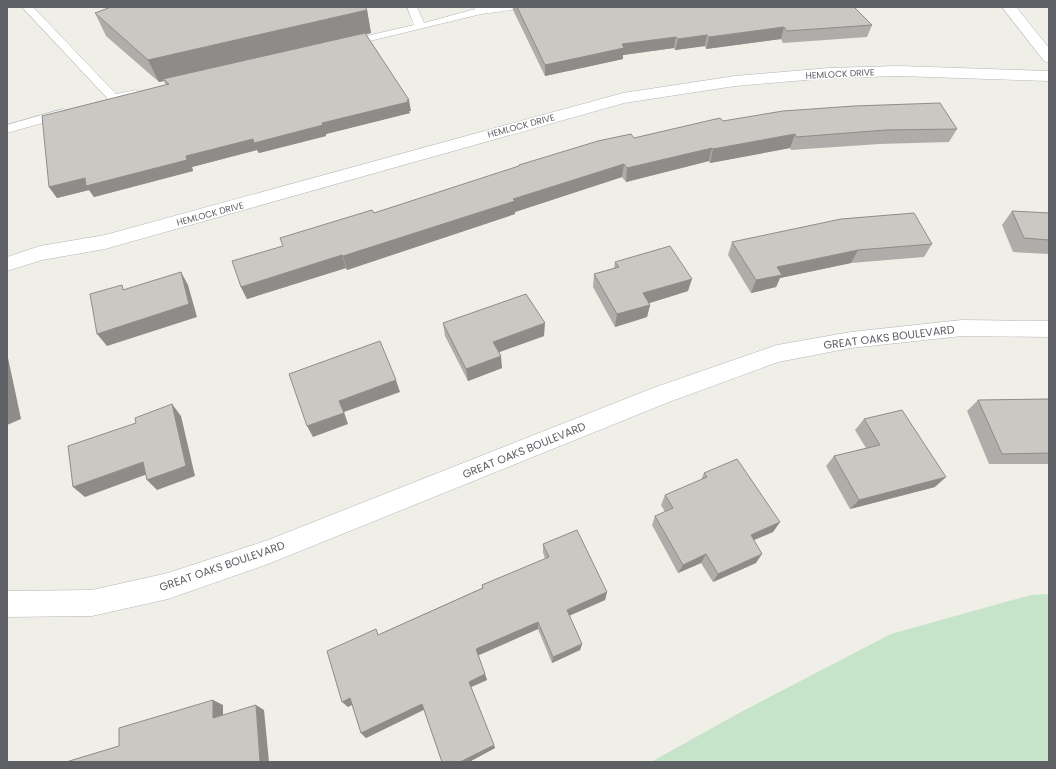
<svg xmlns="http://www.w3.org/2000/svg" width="1056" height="769" font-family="Poppins,sans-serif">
  <rect width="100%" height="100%" fill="#efeee7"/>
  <path fill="#c5e4c9" d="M1049 594V762H651L741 712 891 634 1031 595Z"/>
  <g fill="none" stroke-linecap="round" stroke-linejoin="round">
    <defs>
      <g id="service">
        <path d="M22 7H33L116 94 136 90 142 93 140 95 113 101 109 100Z"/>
        <path d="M407 7H417L424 23 475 9 474 7H516L511 10 481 14 349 46 344 43 345 41 414 25Z"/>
        <path d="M63 109 69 113 67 116 7 133V125Z"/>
      </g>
      <g id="minor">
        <path d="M1002 7H1016L1049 48V63L1044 61Z"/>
        <path d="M899 66 1049 71V81L899 76 829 78 735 86 624 103 105 249 42 260 7 271V257L40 246 105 235 623 93 735 76 829 68Z"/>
        <path d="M962 320 1049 321V337L962 336 851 348 778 362 669 402 268 564 168 599 92 616 7 617V591L92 590 168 573 268 540 653 388 777 345 851 332Z"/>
      </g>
    </defs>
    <use href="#service" stroke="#b4b5ba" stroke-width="1"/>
    <use href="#minor" stroke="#b4b5ba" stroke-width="1"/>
    <use href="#service" fill="#fff" fill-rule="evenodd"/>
    <use href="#minor" fill="#fff" fill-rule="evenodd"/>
  </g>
  <g fill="#afaca9">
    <path d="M109 7H365L367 10 371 33 366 34 411 111H409L410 113 326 134V136L259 153 257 150 192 167 193 171 94 197 89 190 57 198 49 187 166 85 164 81 159 82 106 36 95 13 110 7Z"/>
    <path d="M513 7H854L872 25 867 37 783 43 781 39 706 49 705 46 675 50 674 48 623 55V59L545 76 513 10Z"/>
    <path d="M723 121 957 129 949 142 879 144 791 150 790 148 710 163 709 161 626 182 622 177 515 212V214L347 270 346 268 247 299 241 287 283 246 374 213 519 167V165L634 138Z"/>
    <path d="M1012 211 1049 213V254L1013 252 1002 225Z"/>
    <path d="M732 242 932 244 924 257 851 263 780 278 776 287 751 293 728 255Z"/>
    <path d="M615 262 688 291 649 303 650 305 647 317 615 327 593 287 594 274 614 268Z"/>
    <path d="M443 323 544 336 499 352 502 368 468 381 445 336Z"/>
    <path d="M1049 399V464H989L967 411 978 400Z"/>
    <path d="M864 419 935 487 850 509 826 466 834 456 866 448 855 430Z"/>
    <path d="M704 473 780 522 773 532 754 540 756 563 713 582 701 563 678 573 652 525 655 516 665 512 661 505 665 495 701 480Z"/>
    <path d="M543 544 607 592 605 600 569 616 582 644 580 650 552 663 538 629 478 655 487 680 471 687 495 748 469 762H442L424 710 366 738 361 733 352 704 348 707 380 634 482 588V585L545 559 543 552Z"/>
  </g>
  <g fill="#8e8c89">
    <path d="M367 10 371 33 165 81 163 79 164 81 159 82 148 60Z"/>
    <path d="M784 27 781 39 706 49 709 37Z"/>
    <path d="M707 35 705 46 675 50 678 39Z"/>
    <path d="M676 37 674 48 623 55V59L545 76V65L622 44Z"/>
    <path d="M409 100 411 111H409L410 113 326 134V136L259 153 257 150 192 167 193 171 94 197 89 190 57 198 49 187 85 178 186 156 253 139 322 123Z"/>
    <path d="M795 134 790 148 710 163 713 149Z"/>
    <path d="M712 148 709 161 626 182 627 168Z"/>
    <path d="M624 164 622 177 515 212V214L347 270 343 256 513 199Z"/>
    <path d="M858 250 851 263 780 278 776 287 751 293 756 280 777 267Z"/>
    <path d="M342 255 346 268 247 299 241 287Z"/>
    <path d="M181 272 188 285 197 317 107 346 97 334Z"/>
    <path d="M692 279 688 291 640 306 643 293Z"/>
    <path d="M650 305 647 317 615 327 617 314Z"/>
    <path d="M545 323 544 336 494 354 493 342Z"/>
    <path d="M7 353 21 419 7 425Z"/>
    <path d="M501 356 502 368 468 381 466 369Z"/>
    <path d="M396 380 400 392 344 412 348 424 313 437 307 426 339 401Z"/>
    <path d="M172 404 181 416 195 476 157 490 147 480Z"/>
    <path d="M143 462 153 472 85 497 73 487Z"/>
    <path d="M946 477 935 487 850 509 859 500Z"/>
    <path d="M780 522 773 532 744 544 751 535Z"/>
    <path d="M706 554 701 563 678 573 683 565Z"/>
    <path d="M762 554 756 563 713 582 718 574Z"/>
    <path d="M607 592 605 600 566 617 567 610Z"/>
    <path d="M538 622V629L477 656 476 649Z"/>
    <path d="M582 644 580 650 552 663 553 657Z"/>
    <path d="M485 674 487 680 471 687 469 682Z"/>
    <path d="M350 698 356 703 348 707 342 702Z"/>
    <path d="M213 700 223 705V722L213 718Z"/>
    <path d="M422 704 425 709 366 738 361 733Z"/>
    <path d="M256 705 264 710 269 762H260Z"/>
    <path d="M494 745 495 748 469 762H460Z"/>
  </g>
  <g fill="#cbc8c4" stroke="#8e8c89">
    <path d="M111 7H365L367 10 148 60 95 13Z"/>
    <path d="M517 7H854L872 25 787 31 784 27 709 37 707 35 678 39 676 37 622 44 624 48 545 65Z"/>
    <path d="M365 33 409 100H407L408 102 322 123 323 125 254 143 253 139 186 156 187 160 86 186 85 178 49 187 42 116 169 84 163 79Z"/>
    <path d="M940 103 957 129 886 130 796 137 795 134 713 149 712 148 627 168 624 164 513 199 515 201 343 256 342 255 241 287 232 261 283 246 280 238 372 210 374 213 519 166V165L598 141 631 134 634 138 720 118 723 121 783 111 854 106Z"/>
    <path d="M1012 211 1049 213V240L1024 238Z"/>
    <path d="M914 213 932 244 858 250 777 267 782 275 756 280 732 242 841 219Z"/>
    <path d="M670 246 692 279 643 293 650 305 617 314 594 274 619 267 615 262Z"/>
    <path d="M181 272 189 304 97 334 90 294 122 285 123 290Z"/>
    <path d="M526 294 545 323 493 342 501 356 466 369 443 323Z"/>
    <path d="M380 341 396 380 339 401 344 413 307 426 289 374Z"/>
    <path d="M1049 399V453L1002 454 978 400Z"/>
    <path d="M172 404 186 466 147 480 143 462 73 487 68 446 136 423 135 418Z"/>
    <path d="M902 410 946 477 859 500 834 456 880 445 864 419Z"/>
    <path d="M737 459 780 522 751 535 762 554 718 574 706 554 683 565 655 516 673 508 665 495 707 477 704 473Z"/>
    <path d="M577 530 607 592 567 610 582 644 553 657 538 622 476 649 485 674 469 682 494 745 460 762H442L422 704 361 733 350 698 342 702 327 651 376 629 378 635 483 588 482 585 549 557 543 544Z"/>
    <path d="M213 700V718L256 705 260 762H66L119 746V728Z"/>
  </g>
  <g text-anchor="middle" stroke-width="3" stroke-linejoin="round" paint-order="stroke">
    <g font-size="9" fill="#5e6066" stroke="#fff">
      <text transform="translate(840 74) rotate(-3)" y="3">HEMLOCK DRIVE</text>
      <text transform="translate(521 126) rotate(-15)" y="3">HEMLOCK DRIVE</text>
      <text transform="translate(210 214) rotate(-15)" y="3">HEMLOCK DRIVE</text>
    </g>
    <g font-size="11" fill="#5e6066" stroke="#fff">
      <text transform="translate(889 337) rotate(-7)" y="4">GREAT OAKS BOULEVARD</text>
      <text transform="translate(524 450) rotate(-22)" y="4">GREAT OAKS BOULEVARD</text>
      <text transform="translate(222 566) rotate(-19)" y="4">GREAT OAKS BOULEVARD</text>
    </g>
  </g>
  <rect width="1056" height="769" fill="none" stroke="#5e6066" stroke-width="16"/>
</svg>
